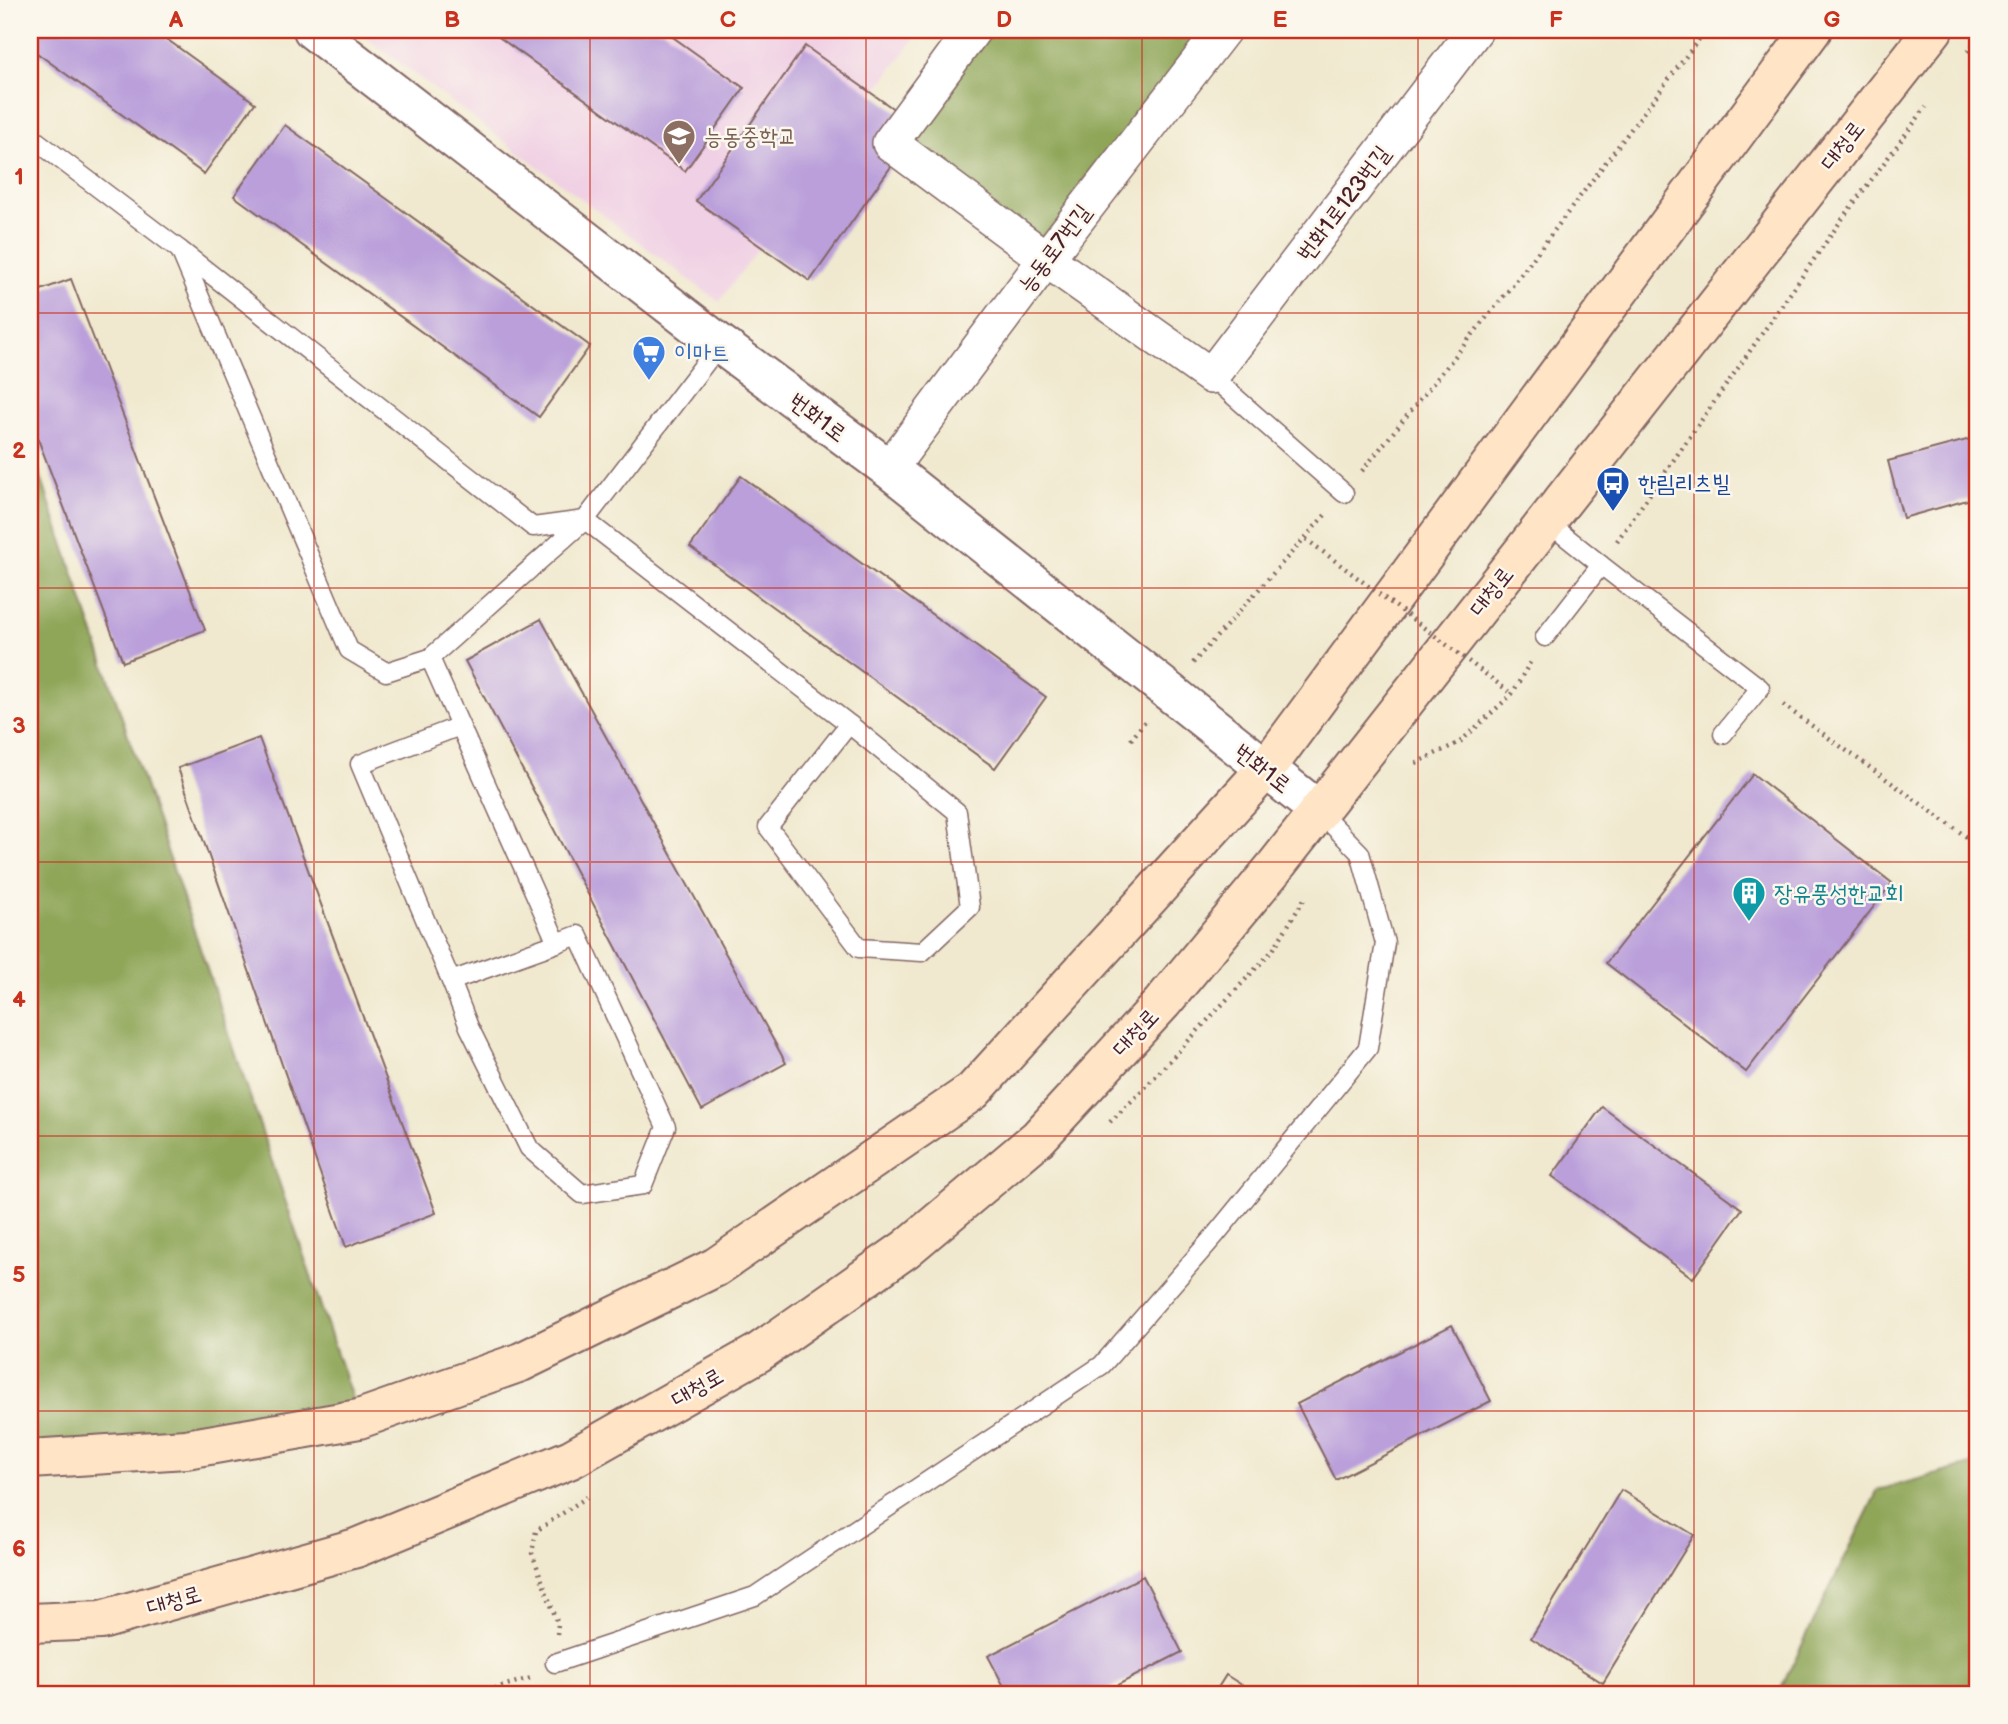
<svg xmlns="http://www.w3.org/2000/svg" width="2008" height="1724" font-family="'Balsamiq Sans','Poor Story',sans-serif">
  <rect width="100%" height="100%" fill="#fbf7ec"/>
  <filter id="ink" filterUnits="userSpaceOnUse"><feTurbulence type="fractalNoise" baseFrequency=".0143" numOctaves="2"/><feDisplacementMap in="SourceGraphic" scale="14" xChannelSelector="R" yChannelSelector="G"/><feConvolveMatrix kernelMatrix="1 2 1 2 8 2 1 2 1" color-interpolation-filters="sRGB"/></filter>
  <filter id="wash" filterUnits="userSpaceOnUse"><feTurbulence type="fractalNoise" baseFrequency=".00686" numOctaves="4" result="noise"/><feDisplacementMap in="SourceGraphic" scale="28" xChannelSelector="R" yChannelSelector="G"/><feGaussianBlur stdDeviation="1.57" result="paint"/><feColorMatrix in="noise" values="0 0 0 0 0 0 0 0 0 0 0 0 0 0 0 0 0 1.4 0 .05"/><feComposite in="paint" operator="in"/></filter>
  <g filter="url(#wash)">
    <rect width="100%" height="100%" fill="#f0e9cf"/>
    <path fill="#f0d0e4" d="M356 30H921L719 302Z"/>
    <g fill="#8fa658" stroke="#6c6242" stroke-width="2">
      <path d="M973 30H1223L1046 259 890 143Z"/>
      <path d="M30 445 359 1419 30 1459Z"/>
      <path d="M1978 1463V1694H1778L1878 1490Z"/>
    </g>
    <g id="blocks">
      <g fill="#ba9fda">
        <path d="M30 30H154L255 103 204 174 30 48Z"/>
        <path d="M489 30H663L744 88 685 171Z"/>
        <path d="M805 46 919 127 810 281 696 201Z"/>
        <path d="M285 125 590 346 539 417 234 196Z"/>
        <path d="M71 279 205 630 123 662 30 418V294Z"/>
        <path d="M1978 437V497L1903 518 1888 461Z"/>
        <path d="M741 476 1046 697 995 768 690 547Z"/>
        <path d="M541 619 786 1063 702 1110 465 661Z"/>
        <path d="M259 738 436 1213 346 1247 178 768Z"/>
        <path d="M1753 774 1892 883 1746 1072 1606 963Z"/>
        <path d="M1602 1107 1742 1209 1693 1278 1552 1176Z"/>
        <path d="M1452 1325 1491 1401 1336 1480 1297 1404Z"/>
        <path d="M1621 1490 1694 1535 1603 1683 1531 1638Z"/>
        <path d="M1143 1576 1182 1652 1100 1694H1008L988 1656Z"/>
        <path d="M1226 1675 1256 1694H1214Z"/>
      </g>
    </g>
  </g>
  <g filter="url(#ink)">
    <use href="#blocks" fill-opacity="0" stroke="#846664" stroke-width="2"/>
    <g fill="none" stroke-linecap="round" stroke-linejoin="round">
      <defs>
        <g id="service">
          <path d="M30 136 180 250"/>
          <path d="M720 344 585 520 533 527 180 250 349 650 386 672 430 658 585 520 849 724 957 812 970 907 922 952 859 948 768 827 849 724"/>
          <path d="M1211 376 1344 493"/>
          <path d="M1546 521 1601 565"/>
          <path d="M1545 637 1601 565 1760 688 1723 734"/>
          <path d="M430 658 557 943 578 935 666 1127 643 1185 582 1194 529 1148 469 1027 451 981 557 943"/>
          <path d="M451 981 360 764 460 726"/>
          <path d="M555 1663 755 1596 1102 1365 1216 1234 1368 1048 1385 943 1360 853 1318 810"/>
        </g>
        <g id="minor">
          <path d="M973 30 890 143 1046 259 1211 376 1475 30"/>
          <path d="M889 469 1046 259 1223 30"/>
        </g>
        <path id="tertiary" d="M313 30 720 344 889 469 1318 810"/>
        <g id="secondary">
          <path d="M30 1459 186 1449 359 1419 521 1362 716 1267 973 1091 1265 770 1812 30"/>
          <path d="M30 1623 101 1620 356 1548 571 1459 758 1353 906 1249 1038 1138 1162 1003 1274 868 1933 30"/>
        </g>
      </defs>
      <use href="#service" stroke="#846664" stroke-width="21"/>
      <use href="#minor" stroke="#846664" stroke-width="38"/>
      <use href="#tertiary" stroke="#846664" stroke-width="42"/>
      <use href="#secondary" stroke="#846664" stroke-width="42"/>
      <g stroke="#846664" stroke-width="4.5" stroke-dasharray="2 5" stroke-linecap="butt">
        <path d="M1968 52 1978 38"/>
        <path d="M1362 471 1516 281 1706 30"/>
        <path d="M1617 541 1845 215 1926 107"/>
        <path d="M1193 663 1327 513"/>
        <path d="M1783 705 1978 845"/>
        <path d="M1131 740 1145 721"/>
        <path d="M1416 763 1460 742 1512 694 1532 659"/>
        <path d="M1110 1122 1137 1096 1273 950 1306 896"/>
        <path d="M557 1634 558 1624 532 1553 536 1531 587 1497"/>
        <path d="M474 1694 531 1678"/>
      </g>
      <use href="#service" stroke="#fff" stroke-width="18"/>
      <use href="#minor" stroke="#fff" stroke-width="35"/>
      <use href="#tertiary" stroke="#fff" stroke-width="38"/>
      <use href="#secondary" stroke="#ffe4c6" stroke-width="38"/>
      <path stroke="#846664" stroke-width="4.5" stroke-dasharray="2 5" stroke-linecap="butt" d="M1306 539 1512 694"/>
    </g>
  </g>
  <path fill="none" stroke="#c8321e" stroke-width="2" stroke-opacity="0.55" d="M314 30V1694M590 30V1694M866 30V1694M1142 30V1694M1418 30V1694M1694 30V1694M30 313H1978M30 588H1978M30 862H1978M30 1136H1978M30 1411H1978"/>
  <defs>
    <symbol id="school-pin" viewBox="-11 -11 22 30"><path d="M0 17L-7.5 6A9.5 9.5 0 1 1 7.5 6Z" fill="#8d6e63" stroke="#fbf7ec"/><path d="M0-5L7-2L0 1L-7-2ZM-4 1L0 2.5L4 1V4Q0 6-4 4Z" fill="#fff"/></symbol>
    <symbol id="supermarket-pin" viewBox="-11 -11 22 30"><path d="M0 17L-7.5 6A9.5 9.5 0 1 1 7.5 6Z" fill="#3f7fe0" stroke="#fbf7ec"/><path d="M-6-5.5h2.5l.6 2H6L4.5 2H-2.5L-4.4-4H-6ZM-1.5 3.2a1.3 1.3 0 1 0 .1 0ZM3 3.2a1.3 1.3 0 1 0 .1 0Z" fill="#fff"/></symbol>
    <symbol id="bus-pin" viewBox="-11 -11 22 30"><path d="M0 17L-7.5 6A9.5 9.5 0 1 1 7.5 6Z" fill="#1a4fb4" stroke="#fbf7ec"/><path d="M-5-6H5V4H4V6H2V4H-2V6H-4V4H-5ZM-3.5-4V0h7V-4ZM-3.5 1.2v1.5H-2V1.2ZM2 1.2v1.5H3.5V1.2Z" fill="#fff"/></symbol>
    <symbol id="building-pin" viewBox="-11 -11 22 30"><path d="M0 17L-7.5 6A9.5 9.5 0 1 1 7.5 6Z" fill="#0f9aa8" stroke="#fbf7ec"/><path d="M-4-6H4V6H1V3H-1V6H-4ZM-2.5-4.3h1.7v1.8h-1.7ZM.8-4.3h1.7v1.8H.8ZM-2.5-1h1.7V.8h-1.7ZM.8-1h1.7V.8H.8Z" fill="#fff"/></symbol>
  </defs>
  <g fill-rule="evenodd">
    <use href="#school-pin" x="660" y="117" width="38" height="52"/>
    <use href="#supermarket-pin" x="630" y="333" width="38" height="52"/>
    <use href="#bus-pin" x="1594" y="464" width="38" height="52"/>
    <use href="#building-pin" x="1730" y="874" width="38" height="52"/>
  </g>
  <g text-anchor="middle" stroke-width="5" stroke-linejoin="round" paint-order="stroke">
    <g font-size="23" fill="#785e54" stroke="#fbf7ec" text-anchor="start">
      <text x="704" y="144">능동중학교</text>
    </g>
    <g font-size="23" fill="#4a1f2b" stroke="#fbf7ec">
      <text transform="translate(1842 145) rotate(-52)" y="8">대청로</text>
      <text transform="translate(1343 203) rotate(-53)" y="8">번화1로123번길</text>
      <text transform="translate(1054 248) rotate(-53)" y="8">능동로7번길</text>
      <text transform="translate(818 417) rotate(37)" y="8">번화1로</text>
      <text transform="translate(1491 591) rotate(-52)" y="8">대청로</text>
      <text transform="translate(1263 768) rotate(38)" y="8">번화1로</text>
      <text transform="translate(1135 1032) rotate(-47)" y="8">대청로</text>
      <text transform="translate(697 1387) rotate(-30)" y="8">대청로</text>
      <text transform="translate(174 1600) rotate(-16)" y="8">대청로</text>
    </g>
    <g font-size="23" fill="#366cbe" stroke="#fbf7ec" text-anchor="start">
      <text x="674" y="360">이마트</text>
    </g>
    <g font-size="23" fill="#164399" stroke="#fbf7ec" text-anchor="start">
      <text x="1638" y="491">한림리츠빌</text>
    </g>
    <g font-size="23" fill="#0d838f" stroke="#fbf7ec" text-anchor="start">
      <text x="1774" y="901">장유풍성한교회</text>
    </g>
  </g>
  <rect width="2008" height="1724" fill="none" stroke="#fbf7ec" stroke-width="77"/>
  <rect x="38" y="38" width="1931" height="1648" fill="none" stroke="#c8321e" stroke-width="2.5"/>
  <g font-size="23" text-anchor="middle" font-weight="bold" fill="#c8321e">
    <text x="176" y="27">A</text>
    <text x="452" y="27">B</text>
    <text x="728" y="27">C</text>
    <text x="1004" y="27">D</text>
    <text x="1280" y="27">E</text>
    <text x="1556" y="27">F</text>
    <text x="1832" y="27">G</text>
    <text x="19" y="184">1</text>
    <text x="19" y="458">2</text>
    <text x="19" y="733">3</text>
    <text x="19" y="1007">4</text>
    <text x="19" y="1282">5</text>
    <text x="19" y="1556">6</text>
  </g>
</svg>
